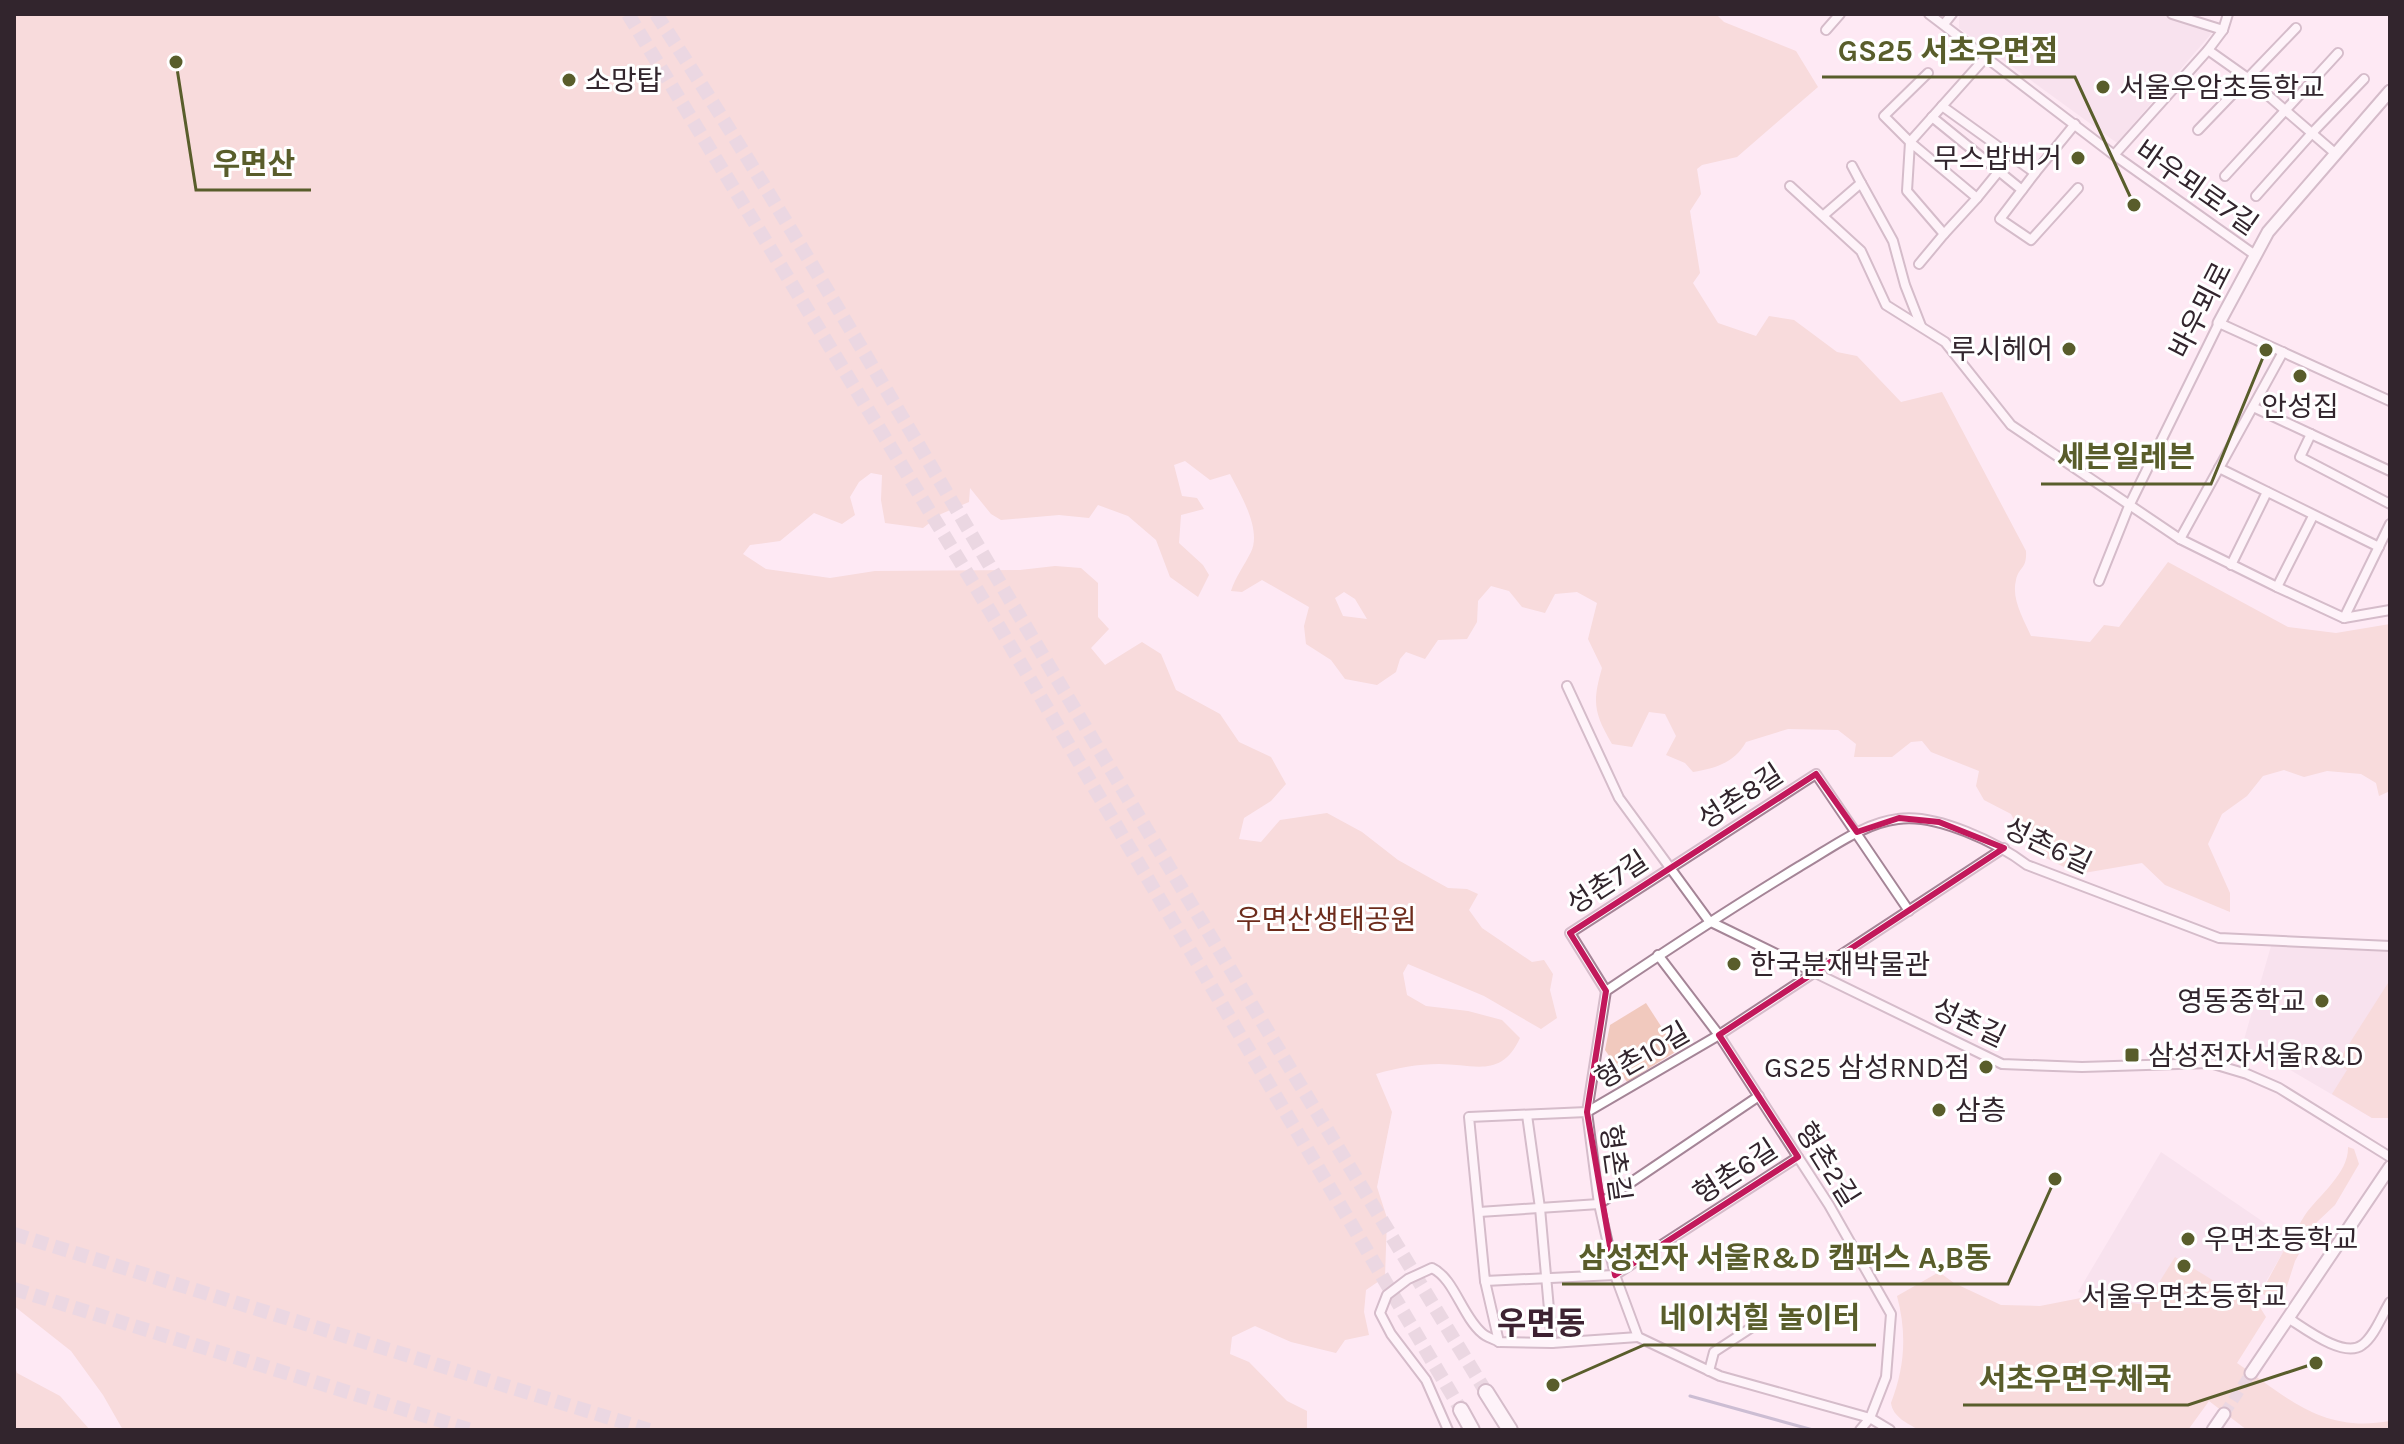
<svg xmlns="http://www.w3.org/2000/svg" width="2404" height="1444" font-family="Karla,'Noto Sans KR',sans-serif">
  <rect width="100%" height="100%" fill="#fee9f4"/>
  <g fill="#f2d9e6">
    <path d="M1959 14H2158L2208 30 2211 34 2117 143 1959 28Z"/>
    <path d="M2271 946 2390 952V1090L2372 1118 2285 1067 2241 1050Z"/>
    <path d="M2161 1152 2290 1240 2224 1354 2146 1305 2109 1300 2078 1292Z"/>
  </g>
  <g fill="#f1c9be" fill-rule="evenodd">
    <path d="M14 14H1716L1724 22 1796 51 1818 87 1737 157 1702 165 1697 169 1701 194 1690 211 1700 273 1693 283 1718 323 1756 336 1769 316 1794 320 1837 352 1857 356 1901 402 1942 392 2026 551C2027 570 2019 566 2016 580 2011 599 2024 620 2031 636L2090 642 2104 625 2119 627 2168 562 2288 627 2336 633 2390 624V791L2379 796 2376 783 2361 774 2327 771 2304 777 2284 770 2263 776 2247 796 2222 814 2208 844 2230 893V912L2165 885 2142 863 2078 874 2046 858 2022 835 2011 814 1984 800 1976 786 1979 771 1931 752 1922 741 1911 742 1892 757H1854L1856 744 1838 730 1788 729 1746 742C1734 763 1716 768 1693 772L1685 763 1666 755 1676 736 1665 714 1649 712 1632 747 1612 744C1594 713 1592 703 1602 668L1588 639 1597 603 1577 592 1555 594 1545 613 1522 607 1509 591 1491 586 1478 601 1477 622 1467 639 1438 640 1425 659 1406 652 1400 659 1396 672 1377 685 1345 679 1331 660 1306 644 1304 626 1309 607 1262 580 1242 592 1231 591C1236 576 1244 566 1251 552 1262 529 1240 494 1230 474L1210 480 1185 461 1174 465 1182 496 1197 498 1204 509 1181 515 1179 543 1203 565 1209 575 1198 597 1170 577 1156 540 1128 516 1098 505 1089 518 1059 515 1001 520 991 514 970 488 969 502 941 514 923 528 885 523 881 500 882 475 871 473 859 482 850 497 855 515 842 524 814 513 780 541 750 545 743 554 766 569 830 578 875 571 1020 570 1055 566 1081 568 1098 583V617L1109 629 1091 648 1105 665 1142 642 1161 654 1176 690 1220 714 1239 742 1271 757 1286 784 1271 801 1244 818 1239 839 1261 842 1280 820 1327 813 1362 832 1398 860 1448 888 1467 889 1478 894 1469 910 1482 928 1532 962 1544 960 1553 974 1550 990 1557 1018 1541 1029 1484 996 1408 964 1403 973 1407 995 1426 1006 1468 1011 1502 1020 1520 1038C1501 1079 1474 1064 1439 1064 1418 1064 1396 1068 1376 1074L1392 1112 1377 1187 1387 1218 1385 1277 1366 1290 1364 1312 1369 1335 1345 1340 1336 1353 1291 1342 1255 1326 1232 1337 1230 1354 1249 1362 1287 1401 1307 1411V1430H123L103 1395 71 1351 14 1306ZM1344 592 1355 599 1367 619 1343 616 1335 598Z"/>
    <path d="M2388 983H2390V1118H2372L2332 1094 2347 1070 2337 1063Z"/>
    <path d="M1646 1003 1677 1051 1627 1082 1605 1050 1610 1025Z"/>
    <path d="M2348 1147 2354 1149 2359 1164 2335 1205 2317 1222 2295 1261 2287 1286 2280 1296 2272 1299 2261 1293C2275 1267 2289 1240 2305 1215 2319 1195 2349 1173 2348 1147Z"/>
    <path d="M2175 1257 2253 1305 2256 1301 2266 1317 2237 1363C2289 1399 2323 1433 2390 1421V1430H2247L2209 1401 2188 1430H1919C1907 1423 1893 1417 1891 1403 1905 1367 1907 1333 1897 1296L1939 1272 1954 1283 2001 1305 2040 1306 2091 1296 2145 1305Z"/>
    <path d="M14 1363 17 1373 60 1396 90 1430H14Z"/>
  </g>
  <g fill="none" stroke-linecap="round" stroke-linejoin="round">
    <path stroke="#9188ac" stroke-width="3" d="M1690 1396 1813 1430"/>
    <path stroke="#d5c2cc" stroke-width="11" stroke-dasharray="11 5.5" stroke-linecap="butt" d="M2224 1414 2251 1373"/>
    <g stroke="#d5c2cc" stroke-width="14" stroke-dasharray="14 7" stroke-linecap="butt">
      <path d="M628 14 984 601 1461 1410"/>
      <path d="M656 14C778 201 889 396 1003 588 1162 857 1324 1125 1486 1392"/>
      <path d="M14 1234 649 1430"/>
      <path d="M14 1289 471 1430"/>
    </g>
    <defs>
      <g id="minor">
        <path d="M1929 14 2114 155 2255 255"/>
        <path d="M2172 14 2223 30"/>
        <path d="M1944 24 1952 14"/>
        <path d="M1826 30 1840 14"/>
        <path d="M2208 50 2249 79 2336 154"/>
        <path d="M1928 73 1884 116 1910 142 1985 58"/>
        <path d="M1942 106 2035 173 2075 124"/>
        <path d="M1932 117 2022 190"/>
        <path d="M2198 130 2296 28"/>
        <path d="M1910 142 1977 198 1944 234 1907 191Z"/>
        <path d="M2114 155 2208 50 2223 30 2228 14"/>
        <path d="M2035 173 2000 219 2031 240 2078 188"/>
        <path d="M2225 176 2338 53"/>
        <path d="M1861 183 1893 241 1905 285 1921 326"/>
        <path d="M1790 186 1861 251 1886 305 1945 342 2011 425 2180 539 2277 587 2344 618 2390 610"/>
        <path d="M2256 196 2312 133 2364 79"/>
        <path d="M1977 198 1999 171"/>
        <path d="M1824 215 1861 183 1852 166"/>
        <path d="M1919 264 1944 234"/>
        <path d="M2253 407 2390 471"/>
        <path d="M2311 434 2300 457 2390 504"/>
        <path d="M2219 468 2379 547"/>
        <path d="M2180 539 2283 352"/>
        <path d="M2231 565 2267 492"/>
        <path d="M2099 581 2129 506 2219 323 2390 401"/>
        <path d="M2277 587 2313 516"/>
        <path d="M2344 618 2390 524"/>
        <path d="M1567 686 1619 798 1709 921 2002 1064 2082 1067 2210 1063 2247 1074 2279 1088 2390 1157"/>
        <path d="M1658 955 1719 1035 1829 1205 1891 1314 1886 1377 1870 1418 1860 1430"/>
        <path d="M1606 991 1570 933 1816 774 1909 911"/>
        <path d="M1527 1115 1540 1208 1552 1343"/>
        <path d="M1798 1157 1615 1275 1485 1281 1469 1117 1587 1112 1719 1035 2004 848"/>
        <path d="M1479 1212 1599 1204 1759 1096"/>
        <path d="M1485 1281 1499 1342 1552 1343 1638 1337"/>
        <path d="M2288 1318C2304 1328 2344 1359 2362 1345 2374 1337 2382 1315 2390 1302"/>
        <path d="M1709 1371 1714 1352 1763 1320"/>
        <path d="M1448 1430 1426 1380 1391 1334 1380 1313 1387 1295 1408 1279 1432 1268C1454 1278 1462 1316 1482 1333 1486 1337 1494 1339 1499 1342"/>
        <path d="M1890 1430 1870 1418 1720 1376 1638 1337 1615 1275 1599 1204 1587 1112 1606 991C1670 948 1734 906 1800 866 1830 849 1863 823 1898 819 1936 813 1998 843 2027 865L2219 938 2390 946"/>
      </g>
      <g id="tertiary">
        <path d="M2219 323 2268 232 2390 91"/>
        <path d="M2251 1373 2390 1167"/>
        <path d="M2213 1430 2224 1414"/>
      </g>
      <g id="trunk">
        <path d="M1486 1392 1510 1430"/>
        <path d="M1461 1410 1472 1430"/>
      </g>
    </defs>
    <use href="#minor" stroke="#a58597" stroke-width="12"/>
    <use href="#tertiary" stroke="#a58597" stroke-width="15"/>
    <use href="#trunk" stroke="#a58597" stroke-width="18"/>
    <use href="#minor" stroke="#fff" stroke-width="8"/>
    <use href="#tertiary" stroke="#fff" stroke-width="11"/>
    <use href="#trunk" stroke="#fff" stroke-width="14"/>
  </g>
  <path d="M0 0H2404V1444H0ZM1816 774 1857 832 1899 818 1939 822 2004 848 1719 1035 1798 1157 1615 1275 1587 1112 1606 991 1570 933Z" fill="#fee9f4" fill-opacity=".55" fill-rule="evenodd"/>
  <path fill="none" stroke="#c2185b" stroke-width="6" stroke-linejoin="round" d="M1816 774 1857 832 1899 818 1939 822 2004 848 1719 1035 1798 1157 1615 1275 1587 1112 1606 991 1570 933Z"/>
  <g fill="#595d2b" stroke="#fff" stroke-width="3">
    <circle cx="569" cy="80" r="8"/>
    <circle cx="2103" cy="87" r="8"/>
    <circle cx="2078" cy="158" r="8"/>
    <circle cx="2069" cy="349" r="8"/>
    <circle cx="2300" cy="376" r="8"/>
    <circle cx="1734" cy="964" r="8"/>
    <circle cx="2322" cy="1001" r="8"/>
    <rect x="2124" y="1047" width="16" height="16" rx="4"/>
    <circle cx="1986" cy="1067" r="8"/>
    <circle cx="1939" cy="1110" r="8"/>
    <circle cx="2188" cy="1239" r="8"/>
    <circle cx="2184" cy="1266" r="8"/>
  </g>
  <g text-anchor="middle" stroke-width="6" stroke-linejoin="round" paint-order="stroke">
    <g font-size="28" fill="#32252d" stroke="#fff" text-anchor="start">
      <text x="585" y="90">소망탑</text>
      <text x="2119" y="97">서울우암초등학교</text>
      <text x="2062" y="168" text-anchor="end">무스밥버거</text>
      <text x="2053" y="359" text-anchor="end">루시헤어</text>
      <text x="2300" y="416" text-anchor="middle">안성집</text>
      <text x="1750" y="974">한국분재박물관</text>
      <text x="2306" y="1011" text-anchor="end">영동중학교</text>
      <text x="2148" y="1065">삼성전자서울R&amp;D</text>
      <text x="1970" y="1077" text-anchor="end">GS25 삼성RND점</text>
      <text x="1955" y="1120">삼층</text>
      <text x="2204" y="1249">우면초등학교</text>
      <text x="2184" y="1306" text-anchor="middle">서울우면초등학교</text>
    </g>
    <g font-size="28" fill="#32252d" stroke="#fff">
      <text transform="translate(2197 187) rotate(35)" y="10">바우뫼로7길</text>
      <text transform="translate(2200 310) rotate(-63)" y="10">바우뫼로</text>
      <text transform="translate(1740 796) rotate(-33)" y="10">성촌8길</text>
      <text transform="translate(2048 845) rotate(25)" y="10">성촌6길</text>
      <text transform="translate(1607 882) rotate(-33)" y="10">성촌7길</text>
      <text transform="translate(1969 1022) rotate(25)" y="10">성촌길</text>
      <text transform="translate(1642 1055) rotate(-30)" y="10">형촌10길</text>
      <text transform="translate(1616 1163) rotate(82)" y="10">형촌길</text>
      <text transform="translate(1828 1164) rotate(58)" y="10">형촌2길</text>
      <text transform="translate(1735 1171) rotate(-33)" y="10">형촌6길</text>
    </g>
    <g font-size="28" fill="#6d2c1c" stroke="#fff">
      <text x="1326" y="929">우면산생태공원</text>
    </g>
    <g font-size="32" font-weight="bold" fill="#3d2332" stroke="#fff">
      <text x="1541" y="1334">우면동</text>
    </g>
  </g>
  <path fill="none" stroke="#595d2b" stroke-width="3" d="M2134 205L2075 77H1822M176 62L196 190H311M2266 350L2211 484H2041M2055 1179L2008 1284H1562M1553 1385L1644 1345H1876M2316 1363L2188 1405H1963"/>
  <g fill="#595d2b" stroke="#fff" stroke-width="3">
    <circle cx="2134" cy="205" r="8"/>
    <circle cx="176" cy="62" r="8"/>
    <circle cx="2266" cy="350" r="8"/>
    <circle cx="2055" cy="1179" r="8"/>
    <circle cx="1553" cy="1385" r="8"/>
    <circle cx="2316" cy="1363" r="8"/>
  </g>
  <g font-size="30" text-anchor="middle" font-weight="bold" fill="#595d2b" stroke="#fff" stroke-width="6" stroke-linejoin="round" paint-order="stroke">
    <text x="1948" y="61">GS25 서초우면점</text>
    <text x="254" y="174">우면산</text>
    <text x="2126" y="467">세븐일레븐</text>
    <text x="1785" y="1268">삼성전자 서울R&amp;D 캠퍼스 A,B동</text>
    <text x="1760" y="1328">네이처힐 놀이터</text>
    <text x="2075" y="1389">서초우면우체국</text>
  </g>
  <rect width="2404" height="1444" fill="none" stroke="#32252d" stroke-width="32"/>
</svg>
